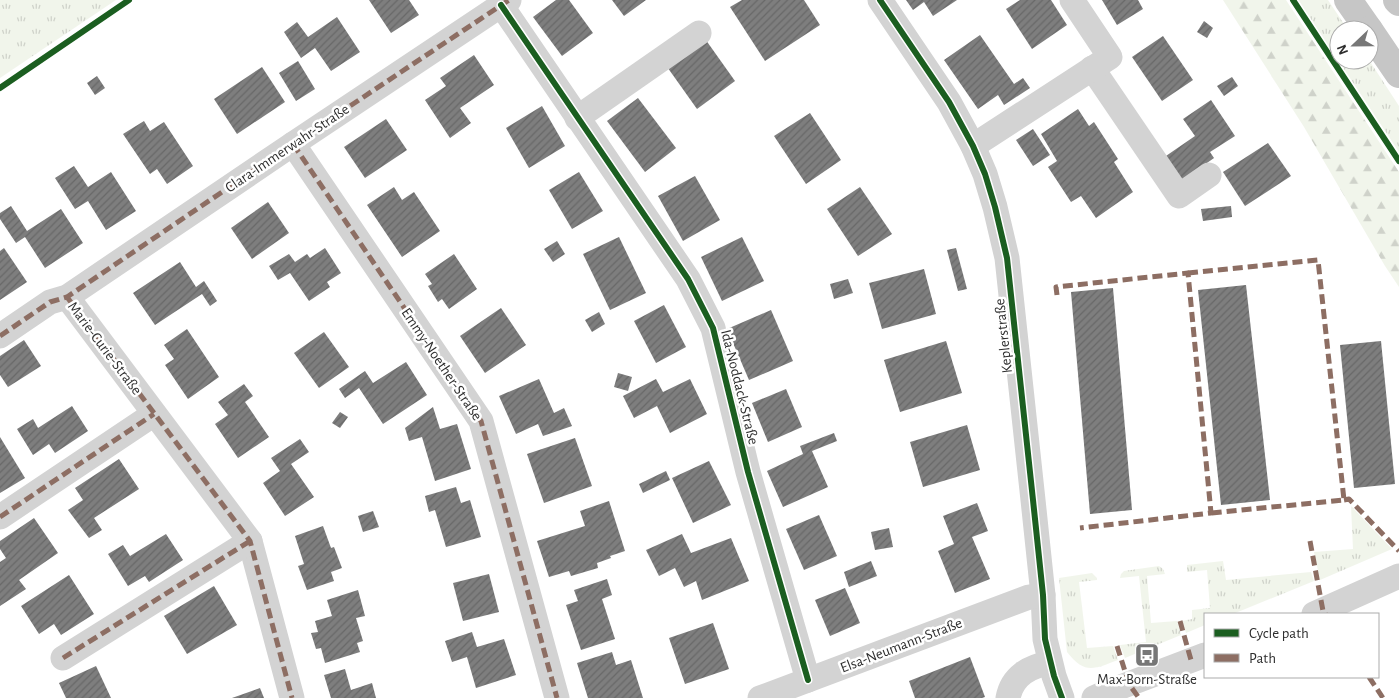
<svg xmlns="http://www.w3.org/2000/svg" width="1399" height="698" font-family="'Alegreya Sans',sans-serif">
  <defs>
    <pattern id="grass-tufts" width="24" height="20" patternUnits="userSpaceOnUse" patternTransform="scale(1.25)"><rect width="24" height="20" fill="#f1f5eb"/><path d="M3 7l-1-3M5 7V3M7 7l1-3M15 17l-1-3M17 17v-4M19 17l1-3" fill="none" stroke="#cfd2ca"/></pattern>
    <pattern id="forest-firs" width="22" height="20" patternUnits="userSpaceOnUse" patternTransform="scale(1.25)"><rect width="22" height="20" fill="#f1f5eb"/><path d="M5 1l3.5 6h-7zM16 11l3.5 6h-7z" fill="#cfd2ca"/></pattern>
    <pattern id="building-hatch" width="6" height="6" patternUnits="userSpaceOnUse" patternTransform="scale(1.25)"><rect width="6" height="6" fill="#7e7e7e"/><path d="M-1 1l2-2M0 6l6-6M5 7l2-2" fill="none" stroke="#686868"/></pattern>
  </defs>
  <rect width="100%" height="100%" fill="#fff"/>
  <g fill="url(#grass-tufts)">
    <path d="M0 0H116L0 78Z"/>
    <path d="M1298 0H1328L1348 30H1339V60H1369L1399 106V152Z"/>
    <path d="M1351 506 1392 549 1320 580 1314 552 1353 549Z"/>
    <path d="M1223 561 1226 580 1311 572 1314 581 1233 614H1205V625L1186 633 1182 621 1192 619V610L1210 608 1207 570 1187 572V565Z"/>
    <path d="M1159 566 1163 569 1165 574 1147 576 1151 623 1177 621 1181 635 1125 658 1120 645 1146 642 1139 576 1120 578 1121 574 1124 571Z"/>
    <path d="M1092 573 1097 578V580L1079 582 1087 648 1113 646 1118 660C1094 669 1085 675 1067 652L1059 578Z"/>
  </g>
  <path fill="url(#forest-firs)" d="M1223 0H1286L1399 172V287L1385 266 1304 127Z"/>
  <g fill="url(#building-hatch)">
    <path d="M369 0H409L419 15 391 33Z"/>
    <path d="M556 0H569L593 33 562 56 533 17Z"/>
    <path d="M612 0H646L624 16Z"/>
    <path d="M742 0H804L820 25 765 61 730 7Z"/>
    <path d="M906 0H957L933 16 924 2 913 10Z"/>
    <path d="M1020 0H1051L1067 25 1032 49 1006 9Z"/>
    <path d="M1102 0H1138L1143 9 1117 25Z"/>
    <path d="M337 17 360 52 331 71 315 48 301 58 284 32 297 22 308 37Z"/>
    <path d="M1204 21 1213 28 1207 38 1197 32Z"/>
    <path d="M980 35 1014 84 1023 78 1030 88 1004 105 998 95 978 109 944 60Z"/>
    <path d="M703 36 735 81 697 109 665 64Z"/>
    <path d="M1163 36 1193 80 1162 101 1132 57Z"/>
    <path d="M474 55 494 85 460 108 471 123 450 138 425 100 446 86 440 78Z"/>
    <path d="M298 61 315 89 296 101 279 73Z"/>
    <path d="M262 67 285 102 237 134 214 99Z"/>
    <path d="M97 76 105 88 95 95 87 83Z"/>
    <path d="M1232 77 1238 86 1224 96 1217 86Z"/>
    <path d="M638 98 676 148 645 172 607 121Z"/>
    <path d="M1211 100 1235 136 1210 152 1214 158 1180 182 1163 158 1195 136 1183 119Z"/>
    <path d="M542 106 565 146 529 168 506 128Z"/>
    <path d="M1078 109 1089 126 1094 122 1118 159 1114 162 1133 192 1096 218 1081 196 1071 202 1048 167 1057 161 1041 134Z"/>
    <path d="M810 113 841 160 806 184 774 136Z"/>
    <path d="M386 119 407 150 365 178 344 147Z"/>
    <path d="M144 121 150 131 164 122 193 166 167 184 157 169 150 174 123 134Z"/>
    <path d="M1033 129 1050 155 1033 166 1016 140Z"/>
    <path d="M1268 143 1291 176 1245 206 1223 172Z"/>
    <path d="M74 166 88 187 111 172 136 211 106 230 88 201 75 209 55 178Z"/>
    <path d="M579 172 603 211 572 229 549 190Z"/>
    <path d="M695 176 720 220 683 241 658 196Z"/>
    <path d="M394 187 402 200 414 192 440 231 402 257 367 205Z"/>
    <path d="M860 187 892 234 858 256 827 209Z"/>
    <path d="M268 202 289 233 252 259 231 228Z"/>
    <path d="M11 206 27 231 61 209 83 243 45 268 25 237 16 243 0 219V213Z"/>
    <path d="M1231 206 1232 217 1203 221 1201 209Z"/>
    <path d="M619 237 646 293 610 310 583 254Z"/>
    <path d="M742 237 764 281 722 301 701 257Z"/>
    <path d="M557 241 565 254 553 262 544 249Z"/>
    <path d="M4 248 27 282 0 300V251Z"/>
    <path d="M325 248 341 273 327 282 330 287 309 301 290 273 278 280 269 266 289 254 295 262 307 254 310 258Z"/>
    <path d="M956 248 967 289 958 291 947 250Z"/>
    <path d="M454 254 477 289 449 309 442 299 438 302 428 286 432 284 425 274Z"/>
    <path d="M180 262 196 287 204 281 217 301 210 306 202 294 155 325 133 293Z"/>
    <path d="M924 269 936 314 882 329 869 283Z"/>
    <path d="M848 279 853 293 834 299 830 284Z"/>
    <path d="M1246 285 1270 500 1221 505 1198 290Z"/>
    <path d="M1113 288 1132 510 1090 514 1071 292Z"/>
    <path d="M664 305 686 347 656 363 634 321Z"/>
    <path d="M501 308 526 345 485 373 460 336Z"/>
    <path d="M771 310 793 361 749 380 727 329Z"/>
    <path d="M599 312 605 324 592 332 585 320Z"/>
    <path d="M187 329 219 377 188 399 165 365 174 359 164 345Z"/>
    <path d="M324 332 349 367 319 388 294 353Z"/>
    <path d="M24 340 41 366 8 387 0 375V356Z"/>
    <path d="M946 341 962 393 900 412 884 360Z"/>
    <path d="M1381 341 1395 484 1354 488 1340 345Z"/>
    <path d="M406 362 427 395 383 424 359 388 345 398 339 389 365 371 373 383Z"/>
    <path d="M618 373 632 377 628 391 614 387Z"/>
    <path d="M539 379 554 413 564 408 572 426 543 436 538 424 516 434 499 396Z"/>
    <path d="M656 379 663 392 690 379 707 414 670 433 657 406 634 418 623 396Z"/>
    <path d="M244 384 253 396 245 402 269 437 238 458 215 424 228 415 218 402Z"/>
    <path d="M786 389 802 427 768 442 752 403Z"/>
    <path d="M72 406 88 431 55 453 49 444 33 455 17 429 33 419 38 428Z"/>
    <path d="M433 407 440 429 457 424 471 469 435 481 422 437 409 441 405 428Z"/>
    <path d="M340 412 348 417 340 428 332 423Z"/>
    <path d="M967 425 980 470 923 487 910 442Z"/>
    <path d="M834 433 837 441 812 451 828 487 783 507 767 471 803 454 800 446Z"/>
    <path d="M0 437 25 478 0 493Z"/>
    <path d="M575 438 592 486 544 503 527 454Z"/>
    <path d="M300 439 309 452 291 464 314 497 285 516 263 483 280 471 271 458Z"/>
    <path d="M119 459 139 489 94 518 102 530 89 538 68 510 83 500 75 488Z"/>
    <path d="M709 461 731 505 693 523 672 478Z"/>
    <path d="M666 471 670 480 643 493 639 484Z"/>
    <path d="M456 487 461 503 470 500 481 537 446 547 435 510 429 512 425 496Z"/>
    <path d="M609 501 625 551 610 556 611 558 597 563 598 568 571 576 569 571 549 577 537 541 585 526 580 511Z"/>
    <path d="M977 503 988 531 972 537 990 579 955 593 938 551 954 544 943 516Z"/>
    <path d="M373 511 379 527 363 532 358 516Z"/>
    <path d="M819 515 837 556 804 570 786 529Z"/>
    <path d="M34 518 58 553 19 580 26 589 0 606V562L6 558 0 549V541Z"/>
    <path d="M323 526 331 548 334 547 342 568 331 572 334 581 307 590 298 566 304 564 295 536Z"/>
    <path d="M889 528 893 547 875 550 871 532Z"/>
    <path d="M166 534 183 560 149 582 145 576 128 586 108 554 123 545 130 556Z"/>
    <path d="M682 534 691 553 731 538 749 581 702 600 696 581 684 587 675 568 659 576 646 550Z"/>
    <path d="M871 561 877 576 849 587 844 572Z"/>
    <path d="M489 574 499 612 463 621 453 583Z"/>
    <path d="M69 575 94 614 61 635 54 624 39 634 21 606Z"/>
    <path d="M607 579 612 595 602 599 615 639 581 650 566 605 578 601 574 590Z"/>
    <path d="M214 586 237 625 187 654 164 616Z"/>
    <path d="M845 588 860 623 830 636 815 600Z"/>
    <path d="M358 590 365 616 356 618 363 641 357 643 360 652 325 663 321 648 316 649 311 633 318 632 315 621 332 616 327 600Z"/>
    <path d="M713 623 729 669 685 684 669 638Z"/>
    <path d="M472 632 477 647 504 639 516 675 476 688 467 657 452 662 445 641Z"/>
    <path d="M612 652 616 665 631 660 643 698H588L577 663Z"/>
    <path d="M970 657 985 697 982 698H915L909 681Z"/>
    <path d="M96 666 111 698H66L59 683Z"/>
    <path d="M345 669 351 690 372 683 376 698H331L324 675Z"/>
    <path d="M260 688 264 698H232Z"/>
  </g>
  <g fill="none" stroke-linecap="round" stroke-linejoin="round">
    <g stroke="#d3d3d3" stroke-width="25">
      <path d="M880 0 949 102 973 146 985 174 995 207 1007 258 1033 500 1043 595 1045 639 1054 676 1062 698"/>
      <path d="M501 5 688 279 713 328 748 472 808 680"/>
      <path d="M1092 68 1179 196 1209 175"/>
      <path d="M577 118 699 33"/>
      <path d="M293 144 481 421 557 698"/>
      <path d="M973 146 1110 57 1072 0"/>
      <path d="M67 297 250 541 292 698"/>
      <path d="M0 336 50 302 67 297 293 144 509 0"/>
      <path d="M0 517 154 414"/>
      <path d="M1314 614 1399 576"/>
      <path d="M63 658 250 541"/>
      <path d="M760 698 1029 597 1043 595"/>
      <path d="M1008 698C1012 676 1030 666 1050 663"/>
      <path d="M1094 698 1105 693 1205 655"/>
    </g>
    <g stroke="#c6c6c6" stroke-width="28">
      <path d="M1348 0 1369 30"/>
      <path d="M1397 0 1399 2"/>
      <path d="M1369 30 1399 74"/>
    </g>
    <g stroke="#8d6e63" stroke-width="5" stroke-dasharray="10 5" stroke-linecap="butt">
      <path d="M293 144 481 421 557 698"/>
      <path d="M1188 273 1318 260 1344 500 1211 513"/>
      <path d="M1057 295 1056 287 1188 273 1211 513 1080 528"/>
      <path d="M67 297 250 541 292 698"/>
      <path d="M0 336 50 302 67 297 293 144 509 0"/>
      <path d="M1344 500 1349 499 1399 551"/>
      <path d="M0 517 154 414"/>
      <path d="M1310 541 1323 611 1326 614"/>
      <path d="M1180 621 1191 660"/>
      <path d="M1117 646 1129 684 1139 698"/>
      <path d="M63 658 250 541"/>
      <path d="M1369 677 1383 698"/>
    </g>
    <defs>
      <g id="cycleway">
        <path d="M880 0 949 102 973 146 985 174 995 207 1007 258 1033 500 1043 595 1045 639 1054 676 1062 698"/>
        <path d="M1293 0 1399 161"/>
        <path d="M501 5 688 279 713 328 748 472 808 680"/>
        <path d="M0 88 129 0"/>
      </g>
    </defs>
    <use href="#cycleway" stroke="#fff" stroke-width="9"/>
    <use href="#cycleway" stroke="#1b5e20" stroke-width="6"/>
  </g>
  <defs>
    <symbol id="bus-square" viewBox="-11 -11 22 22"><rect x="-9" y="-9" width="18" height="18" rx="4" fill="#777" stroke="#fff"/><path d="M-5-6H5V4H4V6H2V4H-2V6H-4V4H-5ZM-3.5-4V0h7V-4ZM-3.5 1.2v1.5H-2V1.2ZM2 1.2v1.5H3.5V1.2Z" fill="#fff"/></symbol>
  </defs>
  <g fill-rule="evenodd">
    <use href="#bus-square" x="1133" y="641" width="28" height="28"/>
  </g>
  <g text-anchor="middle" stroke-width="5" stroke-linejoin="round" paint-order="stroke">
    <g font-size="15" fill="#2e2e2e" stroke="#fff">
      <text transform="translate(287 148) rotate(-34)" y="5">Clara-Immerwahr-Straße</text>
      <text transform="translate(1003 336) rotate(-96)" y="5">Keplerstraße</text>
      <text transform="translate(105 348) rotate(53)" y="5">Marie-Curie-Straße</text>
      <text transform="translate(442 364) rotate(56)" y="5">Emmy-Noether-Straße</text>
      <text transform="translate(740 387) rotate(76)" y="5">Ida-Noddack-Straße</text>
      <text transform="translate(901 645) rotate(-21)" y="5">Elsa-Neumann-Straße</text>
    </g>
    <g font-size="15" fill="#2e2e2e" stroke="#fff">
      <text x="1147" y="684">Max-Born-Straße</text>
    </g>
  </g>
  <rect x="1204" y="613" width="175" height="65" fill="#ffffff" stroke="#ababab"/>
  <rect x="1214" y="629" width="25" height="8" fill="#1b5e20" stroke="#ababab"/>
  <text x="1249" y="638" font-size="15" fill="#2e2e2e">Cycle path</text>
  <rect x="1214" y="654" width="25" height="8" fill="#8d6e63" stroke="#ababab"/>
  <text x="1249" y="663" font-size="15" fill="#2e2e2e">Path</text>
  <g transform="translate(1354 45) rotate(248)"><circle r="24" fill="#ffffff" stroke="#ababab"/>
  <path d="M0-4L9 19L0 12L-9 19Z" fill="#777777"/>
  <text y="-8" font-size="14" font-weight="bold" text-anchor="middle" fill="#2e2e2e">N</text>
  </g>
</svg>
